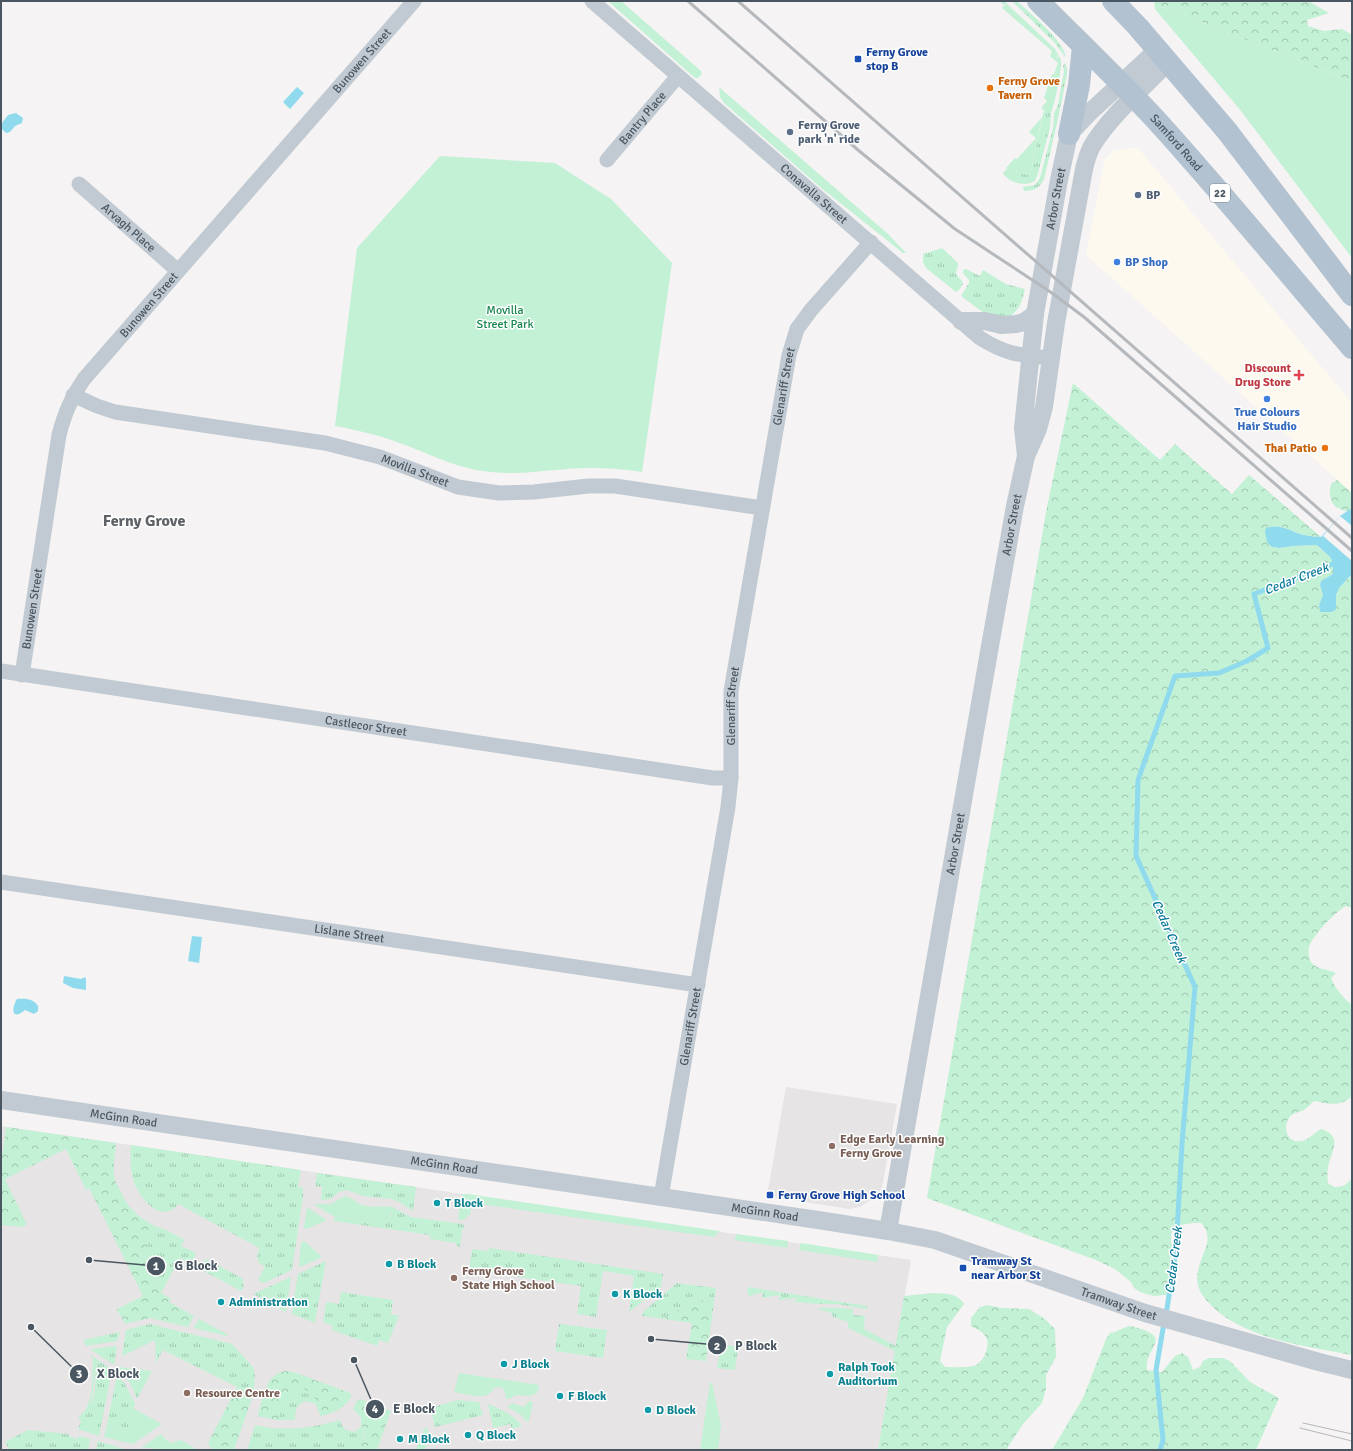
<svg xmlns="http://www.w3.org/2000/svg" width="1353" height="1451" font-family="Signika,sans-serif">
  <defs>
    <pattern id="grass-tufts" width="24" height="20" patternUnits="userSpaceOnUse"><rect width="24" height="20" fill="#c3f1d5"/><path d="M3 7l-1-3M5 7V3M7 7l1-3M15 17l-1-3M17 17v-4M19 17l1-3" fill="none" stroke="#a0c6b0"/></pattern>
    <pattern id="forest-crowns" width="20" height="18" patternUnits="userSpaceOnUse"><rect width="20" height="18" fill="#c3f1d5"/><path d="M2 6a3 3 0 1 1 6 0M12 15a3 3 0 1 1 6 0" fill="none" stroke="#a0c6b0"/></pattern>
  </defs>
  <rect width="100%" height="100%" fill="#f5f3f3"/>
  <path fill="#fdf9ef" d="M1138 148 1352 403V493L1086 255 1104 161 1114 150Z"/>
  <g fill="#e6e4e5">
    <path d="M786 1087 897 1104 882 1188 874 1198 860 1207 849 1209 767 1196Z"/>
    <path d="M1 1126 911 1260 878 1450H1Z"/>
  </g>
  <g fill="url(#grass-tufts)">
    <path d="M999 1H1004L1055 49 1061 60 1060 74 1056 95 1051 114 1050 128 1038 173 1035 181C1024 187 1009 183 1003 173L1007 169 1009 171 1030 175 1043 114 1059 74 1058 57 1006 4 1004 5Z"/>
    <path d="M1012 1H1017C1030 13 1065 42 1066 58L1054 42Z"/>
    <path d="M1065 63 1067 68V74L1058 119 1044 179C1040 188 1034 191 1024 191L1023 187 1035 185 1040 178 1053 128 1054 113 1058 105 1064 71 1063 66Z"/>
    <path d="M942 248 958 263C959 267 956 269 956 273 957 277 962 279 963 284L959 290 956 292 926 268 923 262V254Z"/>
    <path d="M966 269 980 276 983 270 1006 284 1025 289C1022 302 1019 312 1006 318L984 313 961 296 969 283V280L963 273V270Z"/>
    <path d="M131 1145 301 1170 298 1187 303 1188V1196L292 1270 264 1283 258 1280 265 1267 259 1263 257 1257 259 1248 178 1204 175 1208C171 1210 168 1212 163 1212 150 1211 136 1191 133 1179 130 1168 130 1156 131 1145Z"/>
    <path d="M317 1173 416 1187 413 1211 399 1202 392 1199 363 1196 347 1190 339 1192 331 1199 321 1200 322 1187 315 1186Z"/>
    <path d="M462 1194H468L466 1202 472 1203 470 1215H467V1217L463 1220 458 1219Z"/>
    <path d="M392 1207 411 1217 463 1224 465 1229H462L460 1247 456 1246V1243L430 1239V1235L334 1221 335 1217 339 1216 380 1220 391 1216Z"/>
    <path d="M157 1227 164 1229 185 1240 181 1246 196 1253 191 1264 180 1258 161 1293 141 1253Z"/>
    <path d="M489 1248 663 1274 661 1287 629 1312 634 1276 603 1271 596 1317 577 1314 581 1286 469 1270 472 1249 488 1251Z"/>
    <path d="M206 1259 242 1278 244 1286 241 1291 200 1269Z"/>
    <path d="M326 1261 315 1323 292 1314 298 1274Z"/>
    <path d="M291 1277 286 1312 253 1294Z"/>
    <path d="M677 1283 716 1288 714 1302 694 1299 664 1319 642 1316 643 1312Z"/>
    <path d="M748 1287 867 1306V1309L837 1304H819L794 1302 797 1298 779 1300 780 1295 763 1298 762 1295 764 1292 749 1296 747 1291Z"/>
    <path d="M341 1292 393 1300 391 1314 399 1316 388 1343 379 1340 377 1346 332 1330 333 1326 323 1322 326 1302 339 1304Z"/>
    <path d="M821 1308H839L853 1309V1315L865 1316 864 1329 896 1346 895 1351 848 1328V1322L833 1317 832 1313 817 1309Z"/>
    <path d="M150 1324 232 1344 253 1367 255 1376 253 1395 163 1350 156 1363 155 1340 122 1356 126 1330Z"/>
    <path d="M559 1324 607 1330 603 1358 555 1351Z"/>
    <path d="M120 1332 117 1341 86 1346 83 1340Z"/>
    <path d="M721 1344 738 1347 735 1370 717 1368Z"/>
    <path d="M117 1346 114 1365 90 1349Z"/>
    <path d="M91 1355 112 1370 99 1436 78 1429 81 1422 80 1420C97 1410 95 1379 97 1362L93 1359Z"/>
    <path d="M119 1367 152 1371 137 1399 130 1383 118 1370Z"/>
    <path d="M286 1371 293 1372 350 1393 351 1397C344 1409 332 1413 320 1416V1412L316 1404 305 1401C296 1406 295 1410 295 1420H278L258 1416C263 1399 265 1374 286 1371Z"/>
    <path d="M117 1375 125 1384 135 1404 128 1429 107 1424Z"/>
    <path d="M457 1400 479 1402 483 1415 435 1427 431 1411 434 1407Z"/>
    <path d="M488 1404C501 1410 514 1414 522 1426L512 1429 510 1424 493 1428Z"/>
    <path d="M340 1420C343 1429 346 1432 356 1431L361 1426 363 1427 364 1443 359 1450H247L255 1425C284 1432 312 1428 340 1420Z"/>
    <path d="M28 1430 69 1434V1436L77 1439 79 1436 90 1439 88 1450H10L5 1442Z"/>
    <path d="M98 1441 127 1450H96Z"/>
  </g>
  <g fill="url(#forest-crowns)">
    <path d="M1154 1H1308L1329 13 1307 20 1308 26 1324 31 1342 29 1352 35V82L1161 6 1155 9Z"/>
    <path d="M1073 383 1160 460 1175 444 1232 494 1249 475 1321 537C1316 537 1310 536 1305 535 1291 532 1281 523 1266 528L1272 547 1279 548 1294 546 1316 545 1330 557 1333 563V574L1321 581 1320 585 1323 595 1319 605 1336 608C1336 604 1335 599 1336 595 1337 589 1346 578 1352 576V908L1346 906C1335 912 1313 935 1309 947 1308 951 1309 959 1311 962 1317 970 1328 969 1336 973L1331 978C1335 988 1343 998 1352 1005V1096C1342 1107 1328 1104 1314 1101 1311 1103 1309 1107 1305 1109 1300 1113 1293 1112 1289 1118 1282 1128 1288 1144 1302 1141 1308 1140 1316 1132 1321 1129 1342 1136 1333 1148 1329 1163 1327 1170 1327 1176 1328 1183L1334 1187C1343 1187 1347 1185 1352 1178V1355C1306 1346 1242 1339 1209 1303 1200 1294 1195 1284 1198 1271 1201 1253 1216 1239 1201 1223H1193L1180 1225 1174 1229 1171 1234V1241L1176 1263V1270L1174 1284 1171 1290 1166 1295 1153 1296 1140 1292 1134 1288 1131 1282 1115 1269 1096 1260 927 1198 1047 507Z"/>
    <path d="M1337 480 1352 493V514C1347 511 1341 510 1336 507 1330 503 1328 489 1332 483Z"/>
    <path d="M6 1127 116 1143C115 1154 113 1166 114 1177 115 1181 117 1185 119 1188 127 1208 138 1217 157 1227L141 1253 161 1293 171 1299 169 1302 194 1316 188 1327 150 1318 125 1324 117 1309 143 1296 89 1188 86 1190 66 1149 5 1179 27 1225 21 1227 1 1225V1164Z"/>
    <path d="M932 1293C945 1294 956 1292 964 1304L947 1327 940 1361 945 1367C953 1367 965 1368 974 1366 983 1363 991 1346 986 1337 983 1331 976 1329 971 1326V1318L980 1307 987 1305 1001 1308 1029 1309 1045 1319 1055 1329 1056 1357 1046 1375V1389L1042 1403 1023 1424 1006 1450H878L904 1296Z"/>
    <path d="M694 1299 714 1302 706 1361 686 1359 692 1323 664 1319Z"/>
    <path d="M1130 1326C1178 1337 1143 1347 1147 1370L1162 1372 1175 1356 1182 1353 1188 1357 1193 1370 1200 1367 1203 1361 1209 1358H1223L1230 1361 1250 1382 1279 1398 1256 1450H1052L1083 1398 1106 1339 1110 1333C1118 1332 1123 1327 1130 1326Z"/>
    <path d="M286 1371 293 1372 350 1393 351 1397C344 1409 332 1413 320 1416 320 1411 317 1409 316 1404 315 1402 316 1400 315 1398 311 1388 295 1385 288 1393 282 1401 280 1411 278 1420L258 1416C263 1399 265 1374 286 1371Z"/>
    <path d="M237 1387 253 1395 234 1450H212L208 1443Z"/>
    <path d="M360 1399 391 1411 377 1450H359C364 1443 366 1437 363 1427L361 1426V1417L353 1409 357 1401Z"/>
  </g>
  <g fill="#c3f1d5">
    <path d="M608 1H621L701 71 702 74 698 78H695Z"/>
    <path d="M1006 4 1054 52C1068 70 1054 93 1045 111L1041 108 1047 101 1044 98 1052 74H1054L1058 63 1050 56 1052 51 1002 8Z"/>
    <path d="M1161 6 1352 82V258L1241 111 1155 9Z"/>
    <path d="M719 87 888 234 906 253H903L820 187 724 103 720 97Z"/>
    <path d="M1042 117 1030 175 1009 171 1006 168 1015 158 1017 159 1036 138 1029 132Z"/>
    <path d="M440 156 555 163 611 199 672 263 642 472C617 468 592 467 566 469 541 471 517 475 491 472 457 469 435 456 405 445 382 436 358 430 335 426L357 248Z"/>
    <path d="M468 1194 719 1231H720L714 1237 472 1203 466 1202Z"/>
    <path d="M345 1196C353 1198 358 1205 366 1206 375 1208 385 1205 392 1207 391 1216 389 1219 380 1220L339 1216 335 1217 313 1204H331Z"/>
    <path d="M307 1208H308L325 1219V1221L306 1229 304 1228Z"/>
    <path d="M736 1234 788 1241 787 1248 735 1240Z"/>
    <path d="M304 1241 321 1256 320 1258 300 1267 299 1266 301 1242Z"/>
    <path d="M801 1243 878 1255 877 1262 799 1250Z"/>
    <path d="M199 1319 225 1333 228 1335 227 1336 194 1328Z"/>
    <path d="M93 1359 97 1361 91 1406 85 1417 80 1420 78 1417C95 1407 92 1377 93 1359Z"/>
    <path d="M459 1373 539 1385 537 1393 530 1396 517 1395 508 1399 506 1398 505 1393 502 1387 494 1388C488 1402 466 1394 454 1392Z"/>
    <path d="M710 1383H712L721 1425 718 1450H700Z"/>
    <path d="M529 1401 533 1402 529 1421H526L520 1414 507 1407 512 1403 524 1407Z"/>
    <path d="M133 1408 162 1424 133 1444 104 1437 107 1424 127 1429Z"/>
    <path d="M427 1427C430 1436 429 1442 424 1450H416L424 1429Z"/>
    <path d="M161 1434 165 1439 172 1443 180 1440 185 1442 197 1450H163L142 1447Z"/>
  </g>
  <g fill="#90daee">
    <path d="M297 87 304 93 290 109 283 102Z"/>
    <path d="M16 113 23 118 22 123 15 126 10 132 6 133 2 129V123L8 115Z"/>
    <path d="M1352 508V576L1349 577 1339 588 1336 595V609L1334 611 1330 612H1320L1319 605 1323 595 1320 585 1321 581 1333 574V563L1330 557 1319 547 1316 545 1294 546 1279 548 1272 547 1267 542 1265 531 1266 528C1281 523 1291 532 1304 535 1310 536 1316 537 1321 537L1340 516Z"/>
    <path d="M192 936 202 937 199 963 188 961Z"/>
    <path d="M64 976 81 979 85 977 86 979V990L73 988 63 983Z"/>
    <path d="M17 999C25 998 34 999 38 1006V1011L34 1014 25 1010C23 1011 22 1013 19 1014 10 1017 14 1003 17 999Z"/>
  </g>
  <path fill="#f5f3f3" d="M1340 516 1352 526V561L1323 536Z"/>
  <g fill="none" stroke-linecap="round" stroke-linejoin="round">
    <g stroke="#90daee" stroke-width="5">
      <path d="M1166 1315 1176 1250 1182 1144 1195 987 1136 856 1138 780 1175 676 1219 673 1247 661 1268 648 1254 594 1338 562"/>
      <path d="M1160 1450 1163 1440 1156 1370 1164 1323"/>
    </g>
    <g stroke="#c1cad2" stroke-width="15">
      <path id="s1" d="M592 1 980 338C1007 355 1020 355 1051 358"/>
      <path id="s2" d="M607 160 678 76"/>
      <path id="s3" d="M79 184 177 270"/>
      <path id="s4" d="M73 395 97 406 115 412 325 443 380 457 458 487 499 493 534 492 588 486H615L762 508"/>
      <path id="s5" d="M1 671 713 778H731"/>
      <path id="s6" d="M22 675 59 435C65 412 71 399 84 379L414 1"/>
      <path id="s7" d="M1 882 698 985"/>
      <path id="s8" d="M661 1197 728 807 731 778V691L789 355 797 329 811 310 871 242"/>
    </g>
    <g stroke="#c1cad2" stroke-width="18">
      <path d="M961 321H985L1001 325 1016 324 1024 322 1035 314"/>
      <path id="s9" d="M1026 456 1023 428 1035 314 1059 180 1069 134 1088 114 1157 50"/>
      <path id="s10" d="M1 1100 818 1220 888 1231 935 1240 1145 1313 1319 1362 1352 1370"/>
      <path id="s11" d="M888 1231 990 646 1015 506 1026 456 1038 429 1044 407 1056 323 1084 169C1086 161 1088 153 1092 146 1109 117 1144 87 1168 62"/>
    </g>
    <g stroke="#b3c2d1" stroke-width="22">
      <path id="s12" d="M1038 1C1078 41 1119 80 1157 121 1224 195 1287 272 1352 348"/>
      <path d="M1113 1 1138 27 1227 131 1352 295"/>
      <path d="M1069 134 1079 85 1083 46"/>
    </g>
    <g stroke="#b5b8bd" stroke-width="1">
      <path d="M1303 1423 1352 1434"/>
      <path d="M1300 1428 1352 1441"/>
    </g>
    <g stroke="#b5b8bd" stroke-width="3">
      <path d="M688 1 858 150 955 229 1052 293 1084 317 1352 551"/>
      <path d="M738 1 1352 538"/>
    </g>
  </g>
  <g fill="#1a4fb4" stroke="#fff" stroke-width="1.5">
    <rect x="854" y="55" width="8" height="8" rx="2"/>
    <rect x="766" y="1191" width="8" height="8" rx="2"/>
    <rect x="959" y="1264" width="8" height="8" rx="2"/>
  </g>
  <g fill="#e8710a" stroke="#fff" stroke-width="1.5">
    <circle cx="990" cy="88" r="4"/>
    <circle cx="1325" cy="448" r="4"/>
  </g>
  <g fill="#5c6f8a" stroke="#fff" stroke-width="1.5">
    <circle cx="790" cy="132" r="4"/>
    <circle cx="1138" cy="195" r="4"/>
  </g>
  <g fill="#3f7fe0" stroke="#fff" stroke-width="1.5">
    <circle cx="1117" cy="262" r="4"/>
    <circle cx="1267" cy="399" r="4"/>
  </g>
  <path fill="#e0444e" stroke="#fff" stroke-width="1.5" d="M1297 369h4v4h4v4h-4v4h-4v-4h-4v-4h4z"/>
  <g fill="#8d6e63" stroke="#fff" stroke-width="1.5">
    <circle cx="832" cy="1146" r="4"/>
    <circle cx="454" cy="1278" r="4"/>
    <circle cx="187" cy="1393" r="4"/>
  </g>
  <g fill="#0f9aa8" stroke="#fff" stroke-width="1.5">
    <circle cx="437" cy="1203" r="4"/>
    <circle cx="389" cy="1264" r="4"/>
    <circle cx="615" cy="1294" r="4"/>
    <circle cx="221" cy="1302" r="4"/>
    <circle cx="504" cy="1364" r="4"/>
    <circle cx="830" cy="1374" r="4"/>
    <circle cx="560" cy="1396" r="4"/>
    <circle cx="648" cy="1410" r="4"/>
    <circle cx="468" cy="1435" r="4"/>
    <circle cx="400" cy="1439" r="4"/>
  </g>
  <g text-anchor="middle" stroke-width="3" stroke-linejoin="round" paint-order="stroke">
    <rect fill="#fff" stroke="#808990" stroke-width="1" x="1210" y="184" width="20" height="18" rx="3"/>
    <g font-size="11" font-weight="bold" fill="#4a5661">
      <text x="1220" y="197">22</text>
    </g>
    <g font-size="12" font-weight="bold" fill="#164399" stroke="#fff" text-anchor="start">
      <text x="866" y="56">Ferny Grove<tspan x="866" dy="14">stop B</tspan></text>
      <text x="778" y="1199">Ferny Grove High School</text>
      <text x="971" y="1265">Tramway St<tspan x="971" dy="14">near Arbor St</tspan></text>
    </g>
    <g font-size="12" fill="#4a5661" stroke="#fff">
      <text dy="4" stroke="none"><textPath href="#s6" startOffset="727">Bunowen Street</textPath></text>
      <text dy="4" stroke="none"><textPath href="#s2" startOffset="55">Bantry Place</textPath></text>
      <text dy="4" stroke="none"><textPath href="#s12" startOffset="198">Samford Road</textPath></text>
      <text dy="4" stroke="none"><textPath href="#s1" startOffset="294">Conavalla Street</textPath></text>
      <text dy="4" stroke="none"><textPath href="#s9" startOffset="260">Arbor Street</textPath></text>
      <text dy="4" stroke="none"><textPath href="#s3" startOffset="66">Arvagh Place</textPath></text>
      <text dy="4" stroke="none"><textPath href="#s6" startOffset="403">Bunowen Street</textPath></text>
      <text dy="4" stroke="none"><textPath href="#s8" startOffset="821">Glenariff Street</textPath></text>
      <text dy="4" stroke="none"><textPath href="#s4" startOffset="352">Movilla Street</textPath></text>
      <text dy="4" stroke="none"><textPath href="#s11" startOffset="717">Arbor Street</textPath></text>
      <text dy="4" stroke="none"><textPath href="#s6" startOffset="67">Bunowen Street</textPath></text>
      <text dy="4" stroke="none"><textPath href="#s8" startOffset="497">Glenariff Street</textPath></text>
      <text dy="4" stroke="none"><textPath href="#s5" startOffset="369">Castlecor Street</textPath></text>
      <text dy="4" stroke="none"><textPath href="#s11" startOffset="393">Arbor Street</textPath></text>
      <text dy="4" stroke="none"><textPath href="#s7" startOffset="352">Lislane Street</textPath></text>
      <text dy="4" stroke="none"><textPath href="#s8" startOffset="173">Glenariff Street</textPath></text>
      <text dy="4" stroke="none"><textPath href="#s10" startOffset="124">McGinn Road</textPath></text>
      <text dy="4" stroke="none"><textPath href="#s10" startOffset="448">McGinn Road</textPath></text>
      <text dy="4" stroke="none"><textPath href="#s10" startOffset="772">McGinn Road</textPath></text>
      <text dy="4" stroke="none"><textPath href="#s10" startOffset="1139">Tramway Street</textPath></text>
    </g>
    <g font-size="12" font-weight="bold" fill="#c56008" stroke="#fff" text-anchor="start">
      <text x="998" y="85">Ferny Grove<tspan x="998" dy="14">Tavern</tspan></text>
      <text x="1317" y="452" text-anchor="end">Thai Patio</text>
    </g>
    <g font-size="12" font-weight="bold" fill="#4e5e75" stroke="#fff" text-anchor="start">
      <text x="798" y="129">Ferny Grove<tspan x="798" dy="14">park 'n' ride</tspan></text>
      <text x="1146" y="199">BP</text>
    </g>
    <g font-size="12" font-weight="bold" fill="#366cbe" stroke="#fff" text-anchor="start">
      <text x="1125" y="266">BP Shop</text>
      <text x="1267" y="416" text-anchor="middle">True Colours<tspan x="1267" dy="14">Hair Studio</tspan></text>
    </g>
    <g font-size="12" fill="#17864f" stroke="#fff">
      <text x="505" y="314">Movilla<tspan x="505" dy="14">Street Park</tspan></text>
    </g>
    <g font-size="12" font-weight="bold" fill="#be3a42" stroke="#fff" text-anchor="end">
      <text x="1291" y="372">Discount<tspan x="1291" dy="14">Drug Store</tspan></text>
    </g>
    <g font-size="12" font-weight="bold" fill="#785e54" stroke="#fff" text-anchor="start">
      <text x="840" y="1143">Edge Early Learning<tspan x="840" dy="14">Ferny Grove</tspan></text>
      <text x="462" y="1275">Ferny Grove<tspan x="462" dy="14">State High School</tspan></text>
      <text x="195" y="1397">Resource Centre</text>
    </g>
    <g font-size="12" font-weight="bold" fill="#0d838f" stroke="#fff" text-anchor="start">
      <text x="445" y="1207">T Block</text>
      <text x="397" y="1268">B Block</text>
      <text x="623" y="1298">K Block</text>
      <text x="229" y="1306">Administration</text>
      <text x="512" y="1368">J Block</text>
      <text x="838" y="1371">Ralph Took<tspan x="838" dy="14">Auditorium</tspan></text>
      <text x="568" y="1400">F Block</text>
      <text x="656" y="1414">D Block</text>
      <text x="476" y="1439">Q Block</text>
      <text x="408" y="1443">M Block</text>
    </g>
    <g font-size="13" font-style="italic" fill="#0c7c9b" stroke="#fff">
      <text transform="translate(1296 578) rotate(-21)" y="5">Cedar Creek</text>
      <text transform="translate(1170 931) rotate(66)" y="5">Cedar Creek</text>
      <text transform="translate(1173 1260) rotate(-83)" y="5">Cedar Creek</text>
    </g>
    <g font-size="16" font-weight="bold" fill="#5f6368" stroke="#fff">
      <text x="144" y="526">Ferny Grove</text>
    </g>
  </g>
  <path fill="none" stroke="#4a5661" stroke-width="1.5" d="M89 1260L156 1266M651 1339L717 1345M31 1327L79 1374M354 1360L375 1409"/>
  <g fill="#4a5661" stroke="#fff" stroke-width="1.5">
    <circle cx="89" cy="1260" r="4"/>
    <circle cx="651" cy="1339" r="4"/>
    <circle cx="31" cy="1327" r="4"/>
    <circle cx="354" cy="1360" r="4"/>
    <circle cx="156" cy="1266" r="10"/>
    <circle cx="717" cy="1345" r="10"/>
    <circle cx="79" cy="1374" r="10"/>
    <circle cx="375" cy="1409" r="10"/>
  </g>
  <g font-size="12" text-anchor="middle" font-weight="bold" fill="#fff">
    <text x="156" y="1270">1</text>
    <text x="717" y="1350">2</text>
    <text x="79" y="1378">3</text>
    <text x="375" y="1413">4</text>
  </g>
  <g font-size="13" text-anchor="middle" font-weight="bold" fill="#4a5661" stroke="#fff" stroke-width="3" stroke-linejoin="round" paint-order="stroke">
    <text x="196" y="1270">G Block</text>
    <text x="756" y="1350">P Block</text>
    <text x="118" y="1378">X Block</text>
    <text x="414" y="1413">E Block</text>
  </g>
  <rect width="1353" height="1451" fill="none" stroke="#4a5661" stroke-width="4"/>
</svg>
